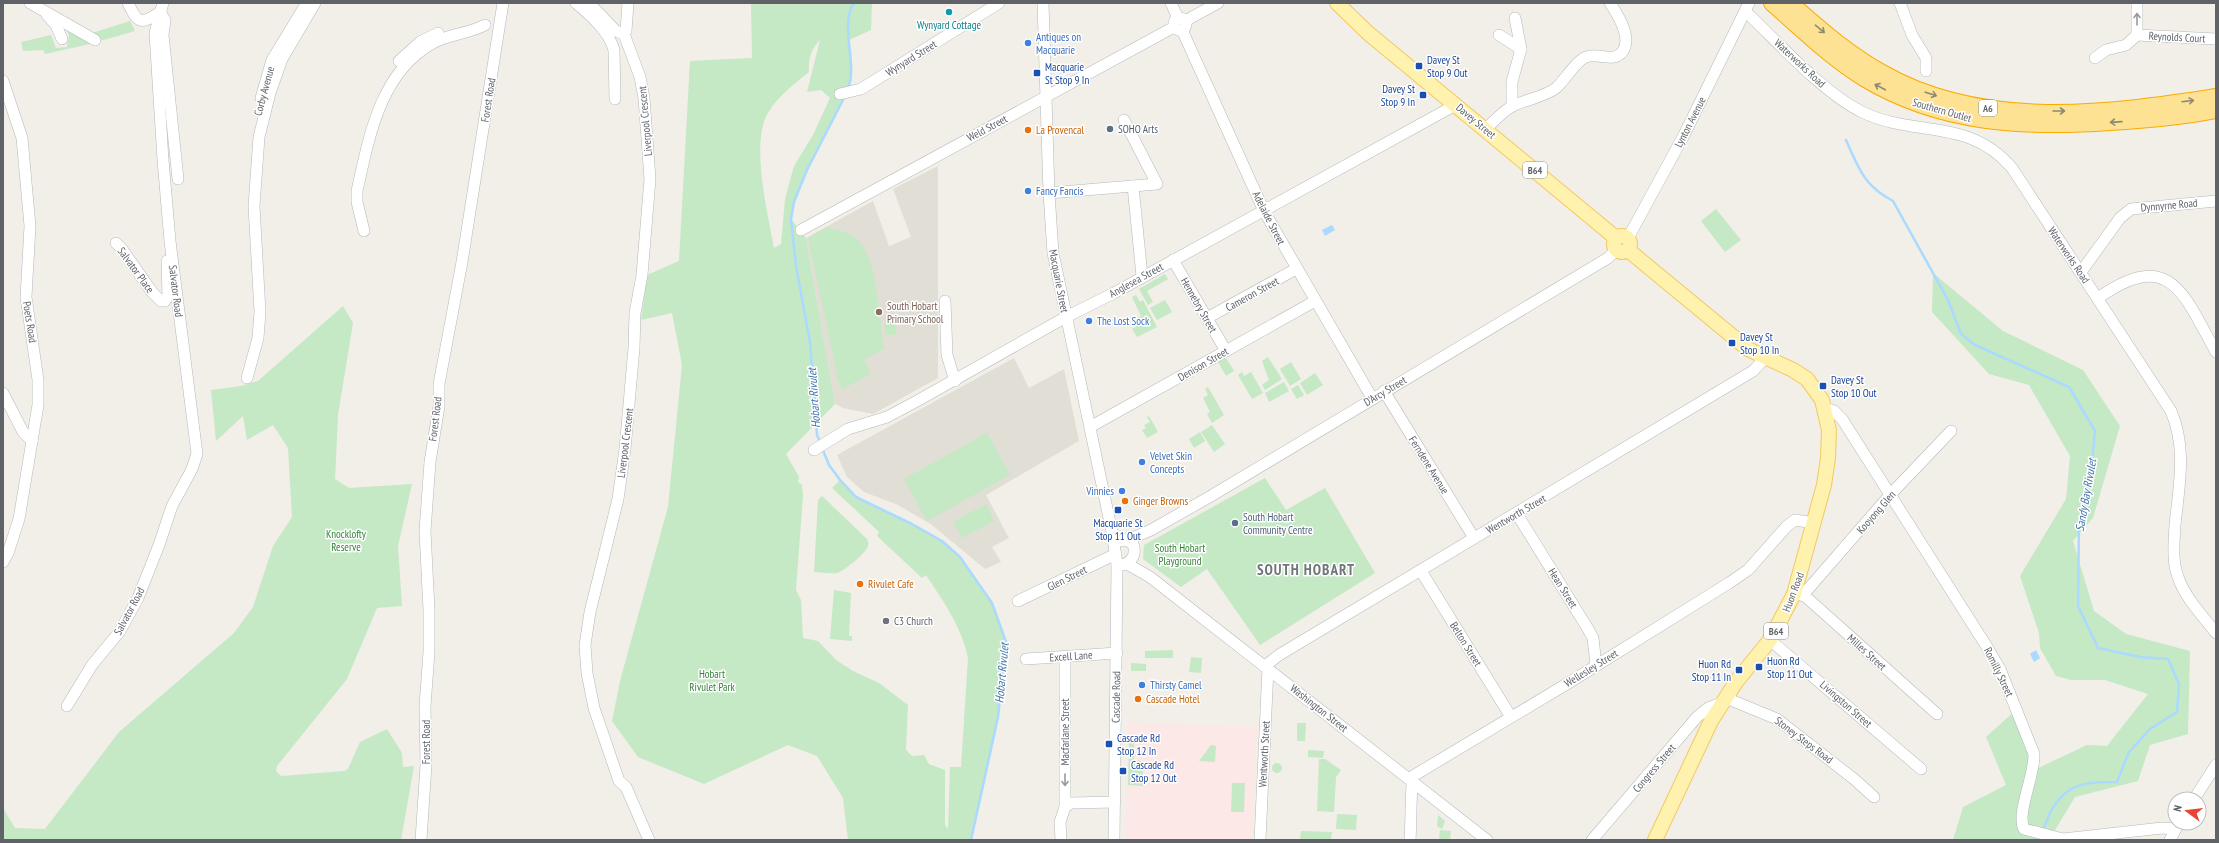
<svg xmlns="http://www.w3.org/2000/svg" width="2219" height="843" font-family="'PT Sans Narrow',sans-serif">
  <rect width="100%" height="100%" fill="#f1efe8"/>
  <g fill="#e1ded6">
    <path d="M938 166V378L873 414 843 408 835 404 806 238 873 201 889 246 911 237 893 189Z"/>
    <path d="M1014 358 1029 388 1064 369 1079 441 986 495 1009 538 992 547 1001 562 985 569 932 525 898 505 864 492 847 477 837 455Z"/>
  </g>
  <path fill="#fce8e6" d="M1128 722 1257 727 1252 840H1126Z"/>
  <g fill="#c5e8c5" fill-rule="evenodd">
    <path d="M751 3H872L871 30 849 40C850 51 853 63 852 74 852 86 844 97 839 108 822 145 798 178 791 219L806 238 835 404 786 454 799 477 798 482 802 485 803 495 796 590 801 600 803 638 818 641 836 660 853 671 879 683 908 705 906 750 912 756 924 755 929 764 945 770V825L948 829 950 767H961L968 658C962 627 943 601 926 575L922 578 877 536 879 532 832 488 840 480 856 497 912 524 942 541 960 557 992 603 1006 642 998 717 971 840H848L843 798 817 756 788 745 704 784 638 757 612 721 620 681 668 507 682 365 672 313 641 320 647 275 679 261 690 61 752 58ZM820 40 807 92 821 90 830 98 813 135 794 166 785 199 781 244 774 248C768 215 750 142 768 113 778 96 794 84 809 72 808 59 811 49 820 40Z"/>
    <path d="M130 21 135 31 100 41 92 33Z"/>
    <path d="M64 24 89 39 90 44 45 54 43 50 23 51 21 42 51 35 56 48 67 47 69 35Z"/>
    <path d="M1716 209 1741 240 1725 252 1701 221Z"/>
    <path d="M827 227C838 230 853 233 860 242 877 262 880 321 884 349L860 362 864 360 871 374 842 389 835 375 837 374 808 238Z"/>
    <path d="M1933 273 2003 331 2083 370 2120 426 2093 518 2073 541 2094 611 2126 634 2190 651 2188 734 2150 745 2138 781 2075 797 2049 840H1953L1963 807 2006 785 1986 737 2017 709 2024 728 2032 771 2087 745 2107 746 2148 694 2105 680H2071L2056 676 2040 648 2039 633 2020 576 2066 499 2070 456 2029 385 1989 374 1932 312Z"/>
    <path d="M1165 274 1168 279 1147 291 1153 302 1148 305 1139 289Z"/>
    <path d="M1136 295 1140 302 1143 300 1157 327 1137 337 1132 329 1136 327 1134 319 1141 316 1132 297Z"/>
    <path d="M1165 300 1172 312 1157 320 1150 308Z"/>
    <path d="M343 306 353 323 338 415 335 479 349 488 412 484 398 546 402 606 377 608 347 679 277 766 276 771 281 776 344 771 348 769 360 742 387 729 402 753 403 767 414 766 401 840H3V808L15 828 45 829 119 732 234 633 253 607 273 546 292 517 288 448 273 425 247 440 243 416 216 441 211 390 241 386 258 381Z"/>
    <rect x="885" y="316" width="11" height="19"/>
    <path d="M1268 357 1282 379 1265 390 1262 385 1269 380 1262 361Z"/>
    <path d="M1226 358 1234 371 1226 376 1218 362Z"/>
    <path d="M1291 362 1301 379 1290 386 1280 369Z"/>
    <path d="M1242 372 1244 376 1251 372 1263 393 1252 399 1238 375Z"/>
    <path d="M1315 373 1323 385 1307 395 1300 383Z"/>
    <path d="M1284 382 1289 391 1269 402 1265 393Z"/>
    <path d="M1298 385 1304 395 1297 399 1291 389Z"/>
    <path d="M1208 387 1224 415 1212 423 1207 414 1210 412 1203 398 1208 395 1205 389Z"/>
    <path d="M1149 416 1158 432 1147 438 1142 430 1146 428 1144 425 1150 422 1147 417Z"/>
    <path d="M1212 425 1225 444 1214 452 1201 432Z"/>
    <path d="M1200 432 1205 441 1194 448 1189 439Z"/>
    <path d="M987 433 1010 475 927 521 904 479Z"/>
    <path d="M1265 478 1286 510 1325 488 1375 573 1260 645 1207 569 1181 587 1143 559 1144 545Z"/>
    <path d="M822 496 867 539C868 542 869 543 868 546 867 552 843 572 837 573 830 574 821 572 814 572L818 500Z"/>
    <path d="M986 504 994 521 962 538 953 522Z"/>
    <path d="M834 590 851 593 849 636H852V641L830 639Z"/>
    <path d="M1173 650V658H1145V651Z"/>
    <path d="M1191 657 1202 658 1201 673 1189 672Z"/>
    <path d="M1131 663 1146 664V671H1131Z"/>
    <path d="M1297 723H1306L1305 741H1297Z"/>
    <path d="M1129 742 1134 743V760L1141 761 1145 786 1128 785Z"/>
    <path d="M1211 745 1216 746 1215 762 1199 761Z"/>
    <path d="M1308 750 1324 751 1323 758 1308 757Z"/>
    <path d="M1319 759H1325L1341 770 1336 777 1334 812 1317 811Z"/>
    <circle cx="1277" cy="768" r="5"/>
    <path d="M1232 783H1245L1244 812H1231Z"/>
    <path d="M1337 814 1357 815 1356 830 1336 829Z"/>
    <path d="M1438 815 1445 821 1442 829 1437 826Z"/>
    <path d="M1440 830 1451 831 1450 840H1439Z"/>
    <path d="M1301 831 1332 832 1331 840H1300Z"/>
  </g>
  <g fill="#aadaff">
    <path d="M1332 225 1335 230 1325 236 1322 230Z"/>
    <path d="M2036 650 2040 658 2034 662 2030 654Z"/>
  </g>
  <g fill="none" stroke-linecap="round" stroke-linejoin="round">
    <g stroke="#aadaff" stroke-width="2.5">
      <path d="M848 89C858 63 839 25 854 3"/>
      <path d="M1846 140C1859 169 1864 186 1893 201L1948 300 1961 334 1975 345 2069 387 2095 431 2091 471 2079 522 2078 606 2098 648 2140 657 2168 659 2179 684 2177 712 2150 729 2129 752 2117 782C2087 782 2067 782 2051 811 2048 817 2046 824 2042 831"/>
      <path d="M820 442 817 435 810 342 796 266 791 219 794 202 807 170 845 96"/>
      <path d="M822 448 829 465 840 480 856 497 912 524 942 541 960 557 992 603 1006 642 998 717 971 840"/>
    </g>
    <defs>
      <g id="minor">
        <path d="M30 3 95 40"/>
        <path d="M128 3C138 24 141 25 160 12"/>
        <path d="M576 3C590 15 609 31 614 50L615 99"/>
        <path d="M589 3 616 31 624 34 626 31 628 3"/>
        <path d="M1043 3 1049 193 1053 253 1112 532 1117 564 1114 840"/>
        <path d="M1171 3 1178 18"/>
        <path d="M1900 3 1912 35 1926 58V71"/>
        <path d="M2137 3V35L2216 39"/>
        <path d="M1745 11C1779 43 1822 92 1862 112 1916 138 1969 117 2012 168L2171 411C2187 448 2179 486 2175 525 2174 542 2172 561 2178 577 2185 598 2203 616 2216 633"/>
        <path d="M160 12 165 20 163 35 178 179"/>
        <path d="M47 15 56 25 62 39"/>
        <circle cx="1180" cy="24" r="6"/>
        <path d="M1185 21 1218 3"/>
        <path d="M1182 30 1264 211 1372 398"/>
        <path d="M624 34 640 77 644 98 650 179 642 275 635 313 634 348 625 449 618 499 590 612 585 645 587 673 594 708 619 781 626 787 649 840"/>
        <path d="M1499 35 1521 49"/>
        <path d="M2095 58 2106 50 2126 45 2137 35"/>
        <path d="M399 61 420 42 438 33"/>
        <path d="M3 81 22 138 30 226 26 297 38 380V405L19 519 8 553 3 562"/>
        <path d="M840 94 861 89 999 3"/>
        <path d="M261 98 272 60 306 4"/>
        <path d="M1512 106V82L1521 49 1515 18"/>
        <path d="M1486 129C1493 122 1502 112 1511 107 1525 99 1543 98 1556 88 1565 80 1576 61 1586 57 1598 52 1614 64 1623 51 1632 37 1618 15 1610 3"/>
        <path d="M1133 186 1142 276"/>
        <path d="M1049 193 1157 184 1124 120"/>
        <path d="M801 230 1174 27"/>
        <path d="M364 231 357 202V191C369 137 380 72 433 43 449 34 468 34 485 25"/>
        <path d="M1628 238 1684 135 1749 3"/>
        <path d="M116 243 122 249 152 292 161 301H165L168 296 167 261"/>
        <path d="M1173 260 1226 351"/>
        <path d="M2081 272 2120 218 2131 209 2216 201"/>
        <path d="M2098 298C2171 247 2183 294 2216 352"/>
        <path d="M945 301 947 355 955 381"/>
        <path d="M1207 318 1296 269"/>
        <path d="M247 378 258 338 260 312 254 206 259 137 270 93 282 59 315 3"/>
        <path d="M1384 391 1474 538"/>
        <path d="M3 393 23 432 32 441"/>
        <path d="M1825 408 1834 411 1842 419 1987 647 2000 669 2034 754C2035 775 2016 813 2024 829L2063 839 2162 828 2175 829"/>
        <path d="M1090 427 1315 301"/>
        <path d="M814 450 848 429 887 417 917 401 1066 317 1114 293 1450 108 1454 103"/>
        <path d="M1517 514 1588 629 1593 638 1596 665"/>
        <path d="M1114 542 1130 539 1151 530 1211 496 1608 258 1616 250"/>
        <path d="M1117 564 1129 565 1150 577 1487 840"/>
        <path d="M1125 564C1134 560 1136 552 1133 544L1126 540"/>
        <path d="M1421 571 1511 717"/>
        <path d="M1797 593 1806 597 1937 714"/>
        <path d="M1803 595 1889 496 1951 431"/>
        <path d="M1018 601 1116 554"/>
        <path d="M1770 640 1921 769"/>
        <path d="M1026 659 1117 653"/>
        <path d="M1265 666 1279 655 1753 371 1765 358"/>
        <path d="M1726 698 1777 719 1854 779 1874 797"/>
        <path d="M67 706 92 665 120 631 138 598 159 545 172 506 192 469 197 454 170 241 163 160 155 33 163 3"/>
        <path d="M2194 799 2216 765"/>
        <path d="M1065 807 1071 803 1115 802"/>
        <path d="M421 840 426 765 425 706 429 652V610L425 531 430 462 439 406V384L462 262 503 3"/>
        <path d="M1061 840 1060 822 1065 807V657"/>
        <path d="M1260 840 1268 668"/>
        <path d="M1410 840C1411 830 1411 780 1413 776L1570 682 1729 583 1748 570 1787 526 1795 520 1814 523"/>
        <path d="M1592 840 1697 717 1708 708 1722 703"/>
        <path d="M2170 840 2179 823"/>
      </g>
      <g id="major">
        <path d="M1337 3 1368 33 1616 238"/>
        <circle cx="1622" cy="244" r="8"/>
        <path d="M1628 250 1748 349 1793 370 1807 379 1822 400 1829 430 1828 458 1824 485 1794 594 1770 640 1736 682 1711 721 1655 840"/>
      </g>
      <g id="highway">
        <path d="M1772 3C1802 29 1830 57 1864 78 1940 124 2024 128 2110 122 2146 120 2181 117 2216 110"/>
        <path d="M1790 3C1820 29 1849 55 1884 74 1983 130 2109 114 2216 97"/>
      </g>
    </defs>
    <use href="#minor" stroke="#b5b8bc" stroke-width="12"/>
    <use href="#major" stroke="#f2c960" stroke-width="16"/>
    <use href="#highway" stroke="#f9ab00" stroke-width="18"/>
    <use href="#minor" stroke="#fff" stroke-width="11"/>
    <use href="#major" stroke="#fff2af" stroke-width="14"/>
    <use href="#highway" stroke="#fde293" stroke-width="16"/>
  </g>
  <defs><path id="oneway-shaft" d="M-6 0H5M1.5-3L5.5 0L1.5 3" fill="none" stroke-width="1.6" stroke-linecap="round" stroke-linejoin="round"/></defs>
  <g stroke="#979a9d">
    <use href="#oneway-shaft" transform="translate(2137 19) rotate(-90)"/>
    <use href="#oneway-shaft" transform="translate(1065 780) rotate(90)"/>
  </g>
  <g stroke="#8e8975">
    <use href="#oneway-shaft" transform="translate(1820 29) rotate(40)"/>
    <use href="#oneway-shaft" transform="translate(1880 87) rotate(-152)"/>
    <use href="#oneway-shaft" transform="translate(1931 94) rotate(18)"/>
    <use href="#oneway-shaft" transform="translate(2188 101) rotate(-7)"/>
    <use href="#oneway-shaft" transform="translate(2059 111)"/>
    <use href="#oneway-shaft" transform="translate(2116 122) rotate(176)"/>
  </g>
  <circle fill="#0f9aa8" stroke="#fff" stroke-width="1.5" cx="949" cy="12" r="4"/>
  <g fill="#3f7fe0" stroke="#fff" stroke-width="1.5">
    <circle cx="1028" cy="43" r="4"/>
    <circle cx="1028" cy="191" r="4"/>
    <circle cx="1089" cy="321" r="4"/>
    <circle cx="1142" cy="462" r="4"/>
    <circle cx="1122" cy="491" r="4"/>
    <circle cx="1142" cy="685" r="4"/>
  </g>
  <g fill="#1a4fb4" stroke="#fff" stroke-width="1.5">
    <rect x="1415" y="62" width="8" height="8" rx="2"/>
    <rect x="1033" y="69" width="8" height="8" rx="2"/>
    <rect x="1419" y="91" width="8" height="8" rx="2"/>
    <rect x="1728" y="339" width="8" height="8" rx="2"/>
    <rect x="1819" y="382" width="8" height="8" rx="2"/>
    <rect x="1114" y="506" width="8" height="8" rx="2"/>
    <rect x="1755" y="663" width="8" height="8" rx="2"/>
    <rect x="1735" y="666" width="8" height="8" rx="2"/>
    <rect x="1105" y="740" width="8" height="8" rx="2"/>
    <rect x="1119" y="767" width="8" height="8" rx="2"/>
  </g>
  <g fill="#5c6f8a" stroke="#fff" stroke-width="1.5">
    <circle cx="1110" cy="129" r="4"/>
    <circle cx="1235" cy="523" r="4"/>
  </g>
  <g fill="#e8710a" stroke="#fff" stroke-width="1.5">
    <circle cx="1028" cy="130" r="4"/>
    <circle cx="1125" cy="501" r="4"/>
    <circle cx="860" cy="584" r="4"/>
    <circle cx="1138" cy="699" r="4"/>
  </g>
  <circle fill="#8d6e63" stroke="#fff" stroke-width="1.5" cx="879" cy="312" r="4"/>
  <circle fill="#6b7280" stroke="#fff" stroke-width="1.5" cx="886" cy="621" r="4"/>
  <g text-anchor="middle" stroke-width="3" stroke-linejoin="round" paint-order="stroke">
    <g fill="#fff" stroke="#8f9295" stroke-width="1">
      <rect x="1979" y="100" width="18" height="16" rx="3"/>
      <rect x="1523" y="162" width="24" height="16" rx="3"/>
      <rect x="1764" y="623" width="24" height="16" rx="3"/>
    </g>
    <g font-size="10" font-weight="bold" fill="#5f6368">
      <text x="1988" y="112">A6</text>
      <text x="1535" y="174">B64</text>
      <text x="1776" y="635">B64</text>
    </g>
    <g font-size="11" fill="#0d838f" stroke="#fff">
      <text x="949" y="29">Wynyard Cottage</text>
    </g>
    <g font-size="11" fill="#366cbe" stroke="#fff" text-anchor="start">
      <text x="1036" y="41">Antiques on<tspan x="1036" dy="13">Macquarie</tspan></text>
      <text x="1036" y="195">Fancy Fancis</text>
      <text x="1097" y="325">The Lost Sock</text>
      <text x="1150" y="460">Velvet Skin<tspan x="1150" dy="13">Concepts</tspan></text>
      <text x="1114" y="495" text-anchor="end">Vinnies</text>
      <text x="1150" y="689">Thirsty Camel</text>
    </g>
    <g font-size="11" fill="#5f6368" stroke="#fff">
      <text transform="translate(2177 37) rotate(3)" y="4">Reynolds Court</text>
      <text transform="translate(911 58) rotate(-32)" y="4">Wynyard Street</text>
      <text transform="translate(1800 63) rotate(43)" y="4">Waterworks Road</text>
      <text transform="translate(264 91) rotate(-75)" y="4">Corby Avenue</text>
      <text transform="translate(488 100) rotate(-81)" y="4">Forest Road</text>
      <text transform="translate(1942 110) rotate(16)" y="4">Southern Outlet</text>
      <text transform="translate(645 121) rotate(-95)" y="4">Liverpool Crescent</text>
      <text transform="translate(1476 121) rotate(40)" y="4">Davey Street</text>
      <text transform="translate(1690 122) rotate(-63)" y="4">Lynton Avenue</text>
      <text transform="translate(987 128) rotate(-28)" y="4">Weld Street</text>
      <text transform="translate(2169 205) rotate(-5)" y="4">Dynnyrne Road</text>
      <text transform="translate(1269 218) rotate(63)" y="4">Adelaide Street</text>
      <text transform="translate(2069 255) rotate(56)" y="4">Waterworks Road</text>
      <text transform="translate(136 270) rotate(54)" y="4">Salvator Place</text>
      <text transform="translate(1136 280) rotate(-29)" y="4">Anglesea Street</text>
      <text transform="translate(1059 281) rotate(79)" y="4">Macquarie Street</text>
      <text transform="translate(176 291) rotate(83)" y="4">Salvator Road</text>
      <text transform="translate(1252 294) rotate(-29)" y="4">Cameron Street</text>
      <text transform="translate(1199 305) rotate(60)" y="4">Hennebry Street</text>
      <text transform="translate(30 322) rotate(81)" y="4">Poets Road</text>
      <text transform="translate(1203 364) rotate(-30)" y="4">Denison Street</text>
      <text transform="translate(1385 391) rotate(-31)" y="4">D'Arcy Street</text>
      <text transform="translate(435 419) rotate(-83)" y="4">Forest Road</text>
      <text transform="translate(625 443) rotate(-83)" y="4">Liverpool Crescent</text>
      <text transform="translate(1429 465) rotate(58)" y="4">Ferndene Avenue</text>
      <text transform="translate(1876 512) rotate(-49)" y="4">Kooyong Glen</text>
      <text transform="translate(1516 514) rotate(-30)" y="4">Wentworth Street</text>
      <text transform="translate(1067 578) rotate(-26)" y="4">Glen Street</text>
      <text transform="translate(1563 588) rotate(58)" y="4">Hean Street</text>
      <text transform="translate(1793 592) rotate(-69)" y="4">Huon Road</text>
      <text transform="translate(129 611) rotate(-62)" y="4">Salvator Road</text>
      <text transform="translate(1466 644) rotate(58)" y="4">Belton Street</text>
      <text transform="translate(1867 652) rotate(42)" y="4">Milles Street</text>
      <text transform="translate(1071 656) rotate(-4)" y="4">Excell Lane</text>
      <text transform="translate(1591 668) rotate(-32)" y="4">Wellesley Street</text>
      <text transform="translate(1999 672) rotate(64)" y="4">Romilly Street</text>
      <text transform="translate(1116 697) rotate(-89)" y="4">Cascade Road</text>
      <text transform="translate(1846 704) rotate(41)" y="4">Livingston Street</text>
      <text transform="translate(1319 708) rotate(38)" y="4">Washington Street</text>
      <text transform="translate(1065 732) rotate(-90)" y="4">Macfarlane Street</text>
      <text transform="translate(1804 740) rotate(37)" y="4">Stoney Steps Road</text>
      <text transform="translate(426 742) rotate(-90)" y="4">Forest Road</text>
      <text transform="translate(1264 754) rotate(-87)" y="4">Wentworth Street</text>
      <text transform="translate(1654 768) rotate(-50)" y="4">Congress Street</text>
    </g>
    <g font-size="11" fill="#164399" stroke="#fff" text-anchor="start">
      <text x="1427" y="64">Davey St<tspan x="1427" dy="13">Stop 9 Out</tspan></text>
      <text x="1045" y="71">Macquarie<tspan x="1045" dy="13">St Stop 9 In</tspan></text>
      <text x="1415" y="93" text-anchor="end">Davey St<tspan x="1415" dy="13">Stop 9 In</tspan></text>
      <text x="1740" y="341">Davey St<tspan x="1740" dy="13">Stop 10 In</tspan></text>
      <text x="1831" y="384">Davey St<tspan x="1831" dy="13">Stop 10 Out</tspan></text>
      <text x="1118" y="527" text-anchor="middle">Macquarie St<tspan x="1118" dy="13">Stop 11 Out</tspan></text>
      <text x="1767" y="665">Huon Rd<tspan x="1767" dy="13">Stop 11 Out</tspan></text>
      <text x="1731" y="668" text-anchor="end">Huon Rd<tspan x="1731" dy="13">Stop 11 In</tspan></text>
      <text x="1117" y="742">Cascade Rd<tspan x="1117" dy="13">Stop 12 In</tspan></text>
      <text x="1131" y="769">Cascade Rd<tspan x="1131" dy="13">Stop 12 Out</tspan></text>
    </g>
    <g font-size="11" fill="#4e5e75" stroke="#fff" text-anchor="start">
      <text x="1118" y="133">SOHO Arts</text>
      <text x="1243" y="521">South Hobart<tspan x="1243" dy="13">Community Centre</tspan></text>
    </g>
    <g font-size="11" fill="#c56008" stroke="#fff" text-anchor="start">
      <text x="1036" y="134">La Provencal</text>
      <text x="1133" y="505">Ginger Browns</text>
      <text x="868" y="588">Rivulet Cafe</text>
      <text x="1146" y="703">Cascade Hotel</text>
    </g>
    <g font-size="11" fill="#785e54" stroke="#fff" text-anchor="start">
      <text x="887" y="310">South Hobart<tspan x="887" dy="13">Primary School</tspan></text>
    </g>
    <g font-size="11" fill="#348238" stroke="#fff">
      <text x="346" y="538">Knocklofty<tspan x="346" dy="13">Reserve</tspan></text>
      <text x="1180" y="552">South Hobart<tspan x="1180" dy="13">Playground</tspan></text>
      <text x="712" y="678">Hobart<tspan x="712" dy="13">Rivulet Park</tspan></text>
    </g>
    <g font-size="11" fill="#5b616d" stroke="#fff" text-anchor="start">
      <text x="894" y="625">C3 Church</text>
    </g>
    <g font-size="12" font-style="italic" fill="#4174aa" stroke="#fff">
      <text transform="translate(814 398) rotate(-94)" y="4">Hobart Rivulet</text>
      <text transform="translate(2086 495) rotate(-80)" y="4">Sandy Bay Rivulet</text>
      <text transform="translate(1002 673) rotate(-85)" y="4">Hobart Rivulet</text>
    </g>
    <g font-size="15" font-weight="bold" letter-spacing="1" fill="#70757a" stroke="#fff">
      <text x="1306" y="575">SOUTH HOBART</text>
    </g>
  </g>
  <rect width="2219" height="843" fill="none" stroke="#5f6368" stroke-width="8"/>
  <g transform="translate(2187 811) rotate(285)"><circle r="19" fill="#ffffff" stroke="#bfc1c3"/>
  <path d="M0-3L7 15L0 10L-7 15Z" fill="#ea4335"/>
  <text y="-6" font-size="11" font-weight="bold" text-anchor="middle" fill="#5f6368">N</text>
  </g>
</svg>
